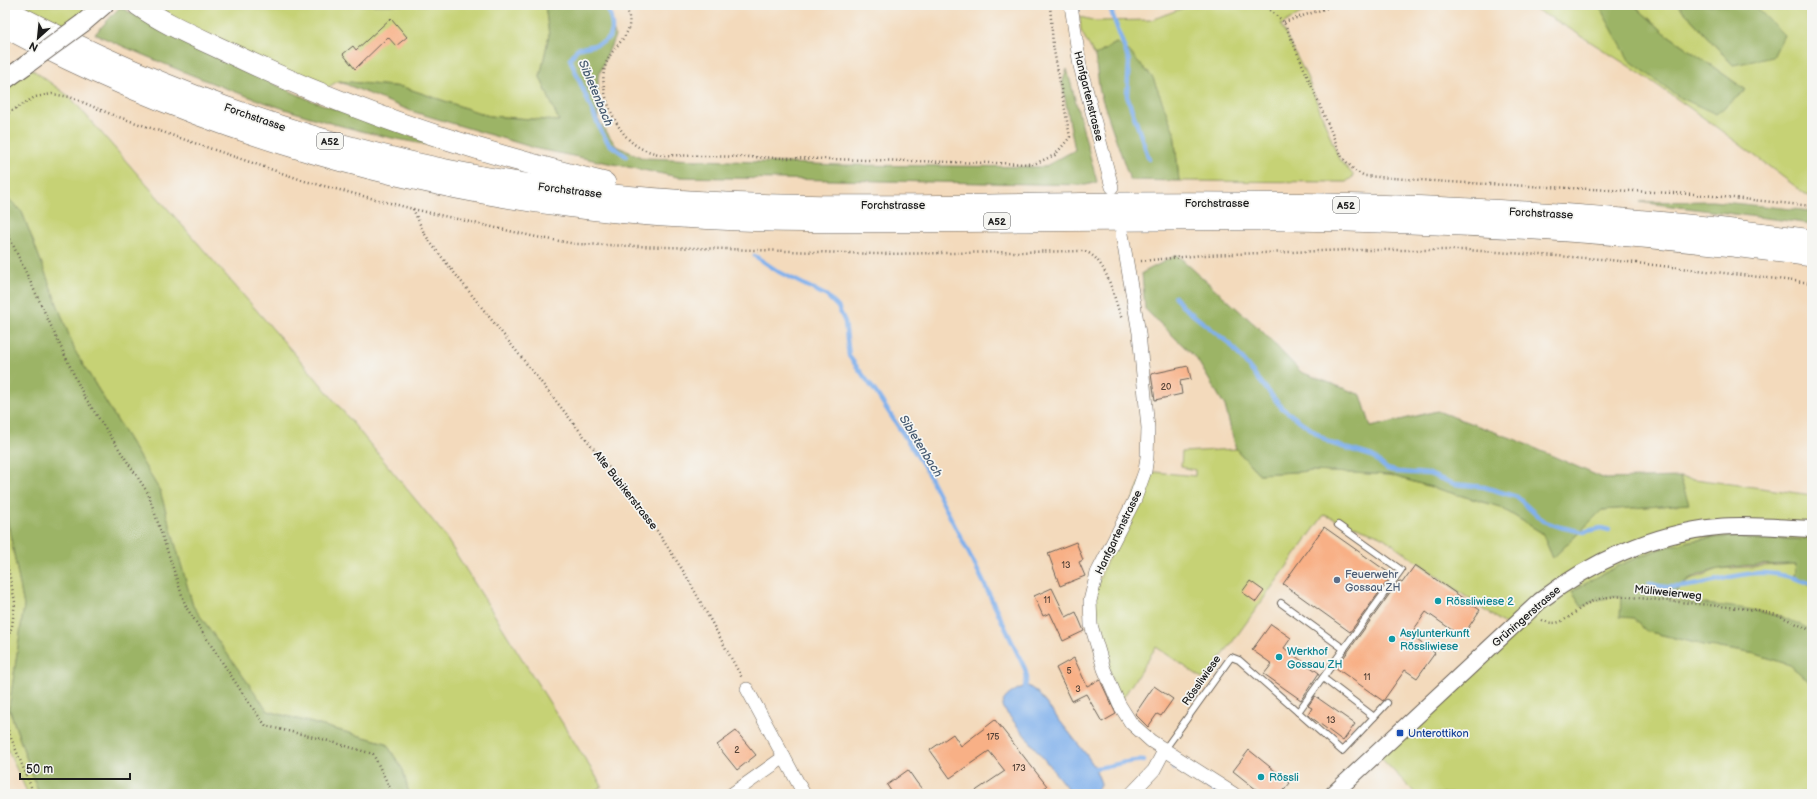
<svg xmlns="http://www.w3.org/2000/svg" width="1817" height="799" font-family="'Balsamiq Sans',sans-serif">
  <rect width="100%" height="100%" fill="#f6f6f2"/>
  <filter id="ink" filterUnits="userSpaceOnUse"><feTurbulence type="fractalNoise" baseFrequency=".025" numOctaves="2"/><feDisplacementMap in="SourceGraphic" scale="8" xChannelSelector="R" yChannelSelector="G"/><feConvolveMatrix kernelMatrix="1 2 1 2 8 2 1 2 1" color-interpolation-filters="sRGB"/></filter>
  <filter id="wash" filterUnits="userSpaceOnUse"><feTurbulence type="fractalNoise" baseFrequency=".012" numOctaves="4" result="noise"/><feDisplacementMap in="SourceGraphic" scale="16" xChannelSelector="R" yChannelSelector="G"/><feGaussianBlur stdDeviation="0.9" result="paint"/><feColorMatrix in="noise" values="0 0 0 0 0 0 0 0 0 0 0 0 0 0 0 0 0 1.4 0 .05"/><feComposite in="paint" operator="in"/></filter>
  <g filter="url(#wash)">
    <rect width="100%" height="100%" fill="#f3dabc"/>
    <g fill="#c6d274" stroke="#717748">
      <path d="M5 5H104L62 38Z"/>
      <path d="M148 5H545L549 35 540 77 559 121 489 116 403 87 338 81 319 93Z"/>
      <path d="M1191 5H1324L1299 14 1281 25 1307 77 1339 159 1354 176 1346 182 1179 181 1174 132 1116 43 1095 56 1081 31 1080 17 1096 21 1151 20Z"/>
      <path d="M1523 5H1610L1601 8 1746 90 1665 33 1634 5H1678L1733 65 1784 36 1754 5H1812V199C1742 146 1672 92 1597 46 1573 31 1550 15 1523 5Z"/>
      <path d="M26 65 70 97 314 376 443 533 602 786 590 794H409L403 770 386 743 268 711 193 606 160 491 75 351 22 212 5 195V80Z"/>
      <path d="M1236 449 1259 474 1312 471 1390 475 1500 507 1542 533 1553 558 1602 510 1688 504 1680 477 1812 495V540C1779 538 1744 534 1711 538 1661 543 1614 566 1572 592L1582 607 1595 600 1621 596 1634 618 1646 631 1703 645 1756 654 1790 665 1812 684V794H1416L1377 754 1510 628 1381 536 1324 515 1205 680 1156 647 1119 704 1090 601 1145 471 1195 476V470L1181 467 1182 452Z"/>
      <path d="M5 508 24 606 9 709 39 794H28L5 744Z"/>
      <path d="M1796 564 1794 576 1812 587V631L1780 616 1668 600 1688 581 1719 569Z"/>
    </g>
    <g fill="#9cb466" stroke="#5c6841">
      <path d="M545 5H607L615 36 598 77V119L616 146 643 158 841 165 1044 167 1075 150 1062 83 1067 69 1097 182 1086 185 678 177 538 149 411 111 338 81 403 87 489 116 559 121 540 77 549 35Z"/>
      <path d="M1610 5H1634L1665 33 1746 90 1716 114 1679 97 1629 60 1600 8Z"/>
      <path d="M1678 5H1754L1784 35 1773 57 1733 65Z"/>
      <path d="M120 7 219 59 310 100 443 147C322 130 206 83 95 34Z"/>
      <path d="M1116 43 1127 49 1153 78 1174 132 1179 181 1130 180 1100 93 1095 56Z"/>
      <path d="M5 195 22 212 75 351 160 491 193 606 268 711 386 743 403 770 409 794H39L9 708 24 606 5 508Z"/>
      <path d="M1712 201 1812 211V224L1640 202Z"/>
      <path d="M1177 255 1261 330 1301 372 1361 395 1371 427 1437 411 1514 439 1605 479 1680 477 1689 504 1602 510 1553 558 1542 533 1500 507 1390 475 1312 471 1259 474 1236 449 1225 406 1196 358 1145 309 1142 273Z"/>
      <path d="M1726 537 1812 540V587L1794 576 1796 564C1764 565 1717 563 1689 580 1682 585 1674 594 1669 600 1719 607 1765 605 1811 630L1812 684 1790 665 1756 654 1703 645 1646 631 1634 618 1620 617 1621 596 1595 600 1582 607 1572 592C1618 563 1670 539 1726 537Z"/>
    </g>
    <path fill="#81b1ec" stroke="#4e6684" d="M1028 686 1037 692 1086 754 1094 766 1101 783 1094 794H1072L1002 707C1001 697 1019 687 1028 686Z"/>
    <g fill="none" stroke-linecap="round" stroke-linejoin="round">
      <g stroke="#81b1ec" stroke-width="4.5">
        <path d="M605 5C610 11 611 18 612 26 614 45 592 45 577 49L570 59 601 131 609 144 626 156"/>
        <path d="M1109 5 1129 61 1127 96 1149 159"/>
        <path d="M755 256 779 272 827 296 838 307 845 322 849 356 877 394 924 466 979 573 1025 669 1027 678 1025 686"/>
        <path d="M1175 297 1182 306 1230 344 1282 408 1330 443 1372 456 1387 469 1398 472 1429 474 1454 484 1484 487 1517 497 1543 521 1560 527 1583 532 1601 528 1609 530"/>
        <path d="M1649 583C1684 596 1722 574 1758 573 1775 572 1796 578 1812 584"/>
        <path d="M1173 767 1189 772 1219 794"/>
        <path d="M1095 768C1111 767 1129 759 1144 761"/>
      </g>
    </g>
    <g id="blocks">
      <g fill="#f8b086">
        <path d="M391 18 407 37 396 46 388 37 355 69 343 54 353 46 356 50Z"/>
        <path d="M1188 366 1191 379 1180 381 1182 394 1155 400 1151 374Z"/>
        <path d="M1324 527 1392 575 1350 632 1283 584Z"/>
        <path d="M1076 542 1083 560 1079 562 1085 576 1060 586 1048 553Z"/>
        <path d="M1415 565 1480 610 1462 637 1426 612 1410 635 1435 653 1417 678 1405 670 1383 701 1336 668 1399 581 1402 583Z"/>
        <path d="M1250 581 1264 591 1256 602 1242 592Z"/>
        <path d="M1052 588 1066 617 1076 612 1084 631 1063 641 1050 613 1043 616 1034 596Z"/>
        <path d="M1271 624 1291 638 1284 648 1319 673 1301 700 1264 674 1272 664 1252 650Z"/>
        <path d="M1074 658 1087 686 1100 680 1116 714 1102 722 1086 694 1072 701 1056 668Z"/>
        <path d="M1154 686 1173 699 1161 716 1157 714 1148 727 1135 714Z"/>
        <path d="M1315 696 1355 724 1343 741 1308 715 1312 708 1308 706Z"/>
        <path d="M995 720 1047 786 1037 794H971L1005 771 989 751 950 778 930 750 953 734 961 746Z"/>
        <path d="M736 731 756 755 737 770 717 745Z"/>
        <path d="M1249 750 1290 783 1281 794H1262L1233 771Z"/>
        <path d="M908 770 917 783 926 794H893L887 785Z"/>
      </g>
    </g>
  </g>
  <g filter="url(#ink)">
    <use href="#blocks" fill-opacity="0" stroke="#675e54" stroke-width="1"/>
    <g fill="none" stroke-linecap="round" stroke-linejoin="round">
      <defs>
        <g id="service">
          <path d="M1281 603 1344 649"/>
          <path d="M1298 712 1342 751 1374 717 1323 678"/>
          <path d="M1374 717 1387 703"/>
          <path d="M1165 749 1231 657 1239 660 1298 712 1401 570 1338 525"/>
        </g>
        <g id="minor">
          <path d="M1071 5 1080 66 1112 187"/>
          <path d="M1122 234 1139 333 1148 428 1147 457 1145 471 1135 499 1097 573 1090 601 1091 625 1104 669 1119 704 1131 723 1151 741 1234 794"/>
          <path d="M747 689 804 794"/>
          <path d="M732 794 784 757"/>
          <path d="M1131 794 1154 770 1165 749"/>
        </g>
        <path id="tertiary" d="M1333 794 1540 601C1591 562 1653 533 1718 527 1749 524 1781 528 1812 529"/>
        <g id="secondary">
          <path d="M83 23 104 5"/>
          <path d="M5 80 26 65"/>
        </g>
        <g id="trunk">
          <path d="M138 5C166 25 201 39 232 54 352 112 476 152 605 183"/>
          <path d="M5 9C171 97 352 159 538 186 731 214 926 205 1120 203 1351 201 1583 208 1812 240"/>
          <path d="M5 27C181 122 376 182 574 207 639 216 704 219 770 221 941 224 1112 218 1284 220 1461 222 1637 232 1812 256"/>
        </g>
      </defs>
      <use href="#service" stroke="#675e54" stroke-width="8"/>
      <use href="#minor" stroke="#675e54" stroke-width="14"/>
      <use href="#tertiary" stroke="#675e54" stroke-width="18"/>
      <use href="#secondary" stroke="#675e54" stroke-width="20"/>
      <use href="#trunk" stroke="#675e54" stroke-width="22"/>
      <g stroke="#675e54" stroke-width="2.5" stroke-dasharray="1 3" stroke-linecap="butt">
        <path d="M625 5C640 37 612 41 605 67 598 89 615 130 634 144 642 150 651 152 662 155L1034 164 1055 155 1070 137 1053 45 1050 5"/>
        <path d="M1264 5 1284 22 1342 157 1355 171 1365 176 1448 182 1693 194 1812 206"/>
        <path d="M1284 22 1336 5"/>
        <path d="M5 115 35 97 52 94 70 97 113 115 305 181 413 209 536 237 576 244 877 254 1084 251C1108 259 1113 298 1122 319"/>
        <path d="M413 209 424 233 433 246 648 517 687 577 742 678"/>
        <path d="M5 228 84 396 148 493 186 607 249 703 266 726 322 739 373 754 393 794"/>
        <path d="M1141 261 1203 255 1349 250H1466L1601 259 1812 283"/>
        <path d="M5 554 15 602 12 626 5 646"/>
        <path d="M1542 620C1563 631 1575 608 1593 601 1605 596 1618 596 1630 597L1758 610 1780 616 1812 631"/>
        <path d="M5 719 7 728 34 794"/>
      </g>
      <use href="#service" stroke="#fff" stroke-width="6"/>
      <use href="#minor" stroke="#fff" stroke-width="13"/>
      <use href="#tertiary" stroke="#fff" stroke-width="16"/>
      <use href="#secondary" stroke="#fff" stroke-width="18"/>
      <use href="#trunk" stroke="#fff" stroke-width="21"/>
      <defs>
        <path id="secondary-bridge" d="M26 65 83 23"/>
      </defs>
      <use href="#secondary-bridge" stroke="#675e54" stroke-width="20" stroke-linecap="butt"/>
      <use href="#secondary-bridge" stroke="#fff" stroke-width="18"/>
    </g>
  </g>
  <circle fill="#5c6f8a" stroke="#f6f6f2" stroke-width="1.5" cx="1337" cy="580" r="4"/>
  <g fill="#0f9aa8" stroke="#f6f6f2" stroke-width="1.5">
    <circle cx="1438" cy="601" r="4"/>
    <circle cx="1392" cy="639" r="4"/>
    <circle cx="1279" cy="657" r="4"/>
    <circle cx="1261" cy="777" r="4"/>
  </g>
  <rect fill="#1a4fb4" stroke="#f6f6f2" stroke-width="1.5" x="1396" y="729" width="8" height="8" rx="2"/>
  <g text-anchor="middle" stroke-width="3.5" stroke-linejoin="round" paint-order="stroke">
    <g font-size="9" fill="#534136">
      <text x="1166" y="390">20</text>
      <text x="1066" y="568">13</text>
      <text x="1047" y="603">11</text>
      <text x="1069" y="674">5</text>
      <text x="1367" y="680">11</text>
      <text x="1078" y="692">3</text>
      <text x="1331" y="723">13</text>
      <text x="993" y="740">175</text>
      <text x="737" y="753">2</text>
      <text x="1019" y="771">173</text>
    </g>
    <g fill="#f6f6f2" stroke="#5d5d5c" stroke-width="1">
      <rect x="317" y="133" width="26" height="16" rx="3"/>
      <rect x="1333" y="197" width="26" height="16" rx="3"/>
      <rect x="984" y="213" width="26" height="16" rx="3"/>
    </g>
    <g font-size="10" font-weight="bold" fill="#1c1c1c">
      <text x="330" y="145">A52</text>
      <text x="1346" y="209">A52</text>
      <text x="997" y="225">A52</text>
    </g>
    <g font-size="11" fill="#1c1c1c" stroke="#f6f6f2">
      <text transform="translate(1089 96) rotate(76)" y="4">Hanfgartenstrasse</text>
      <text transform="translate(255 117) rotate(19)" y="4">Forchstrasse</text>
      <text transform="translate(570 190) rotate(7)" y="4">Forchstrasse</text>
      <text x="1217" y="207">Forchstrasse</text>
      <text x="893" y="209">Forchstrasse</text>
      <text transform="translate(1541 213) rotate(3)" y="4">Forchstrasse</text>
      <text transform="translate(626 490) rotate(52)" y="4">Alte Bubikerstrasse</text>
      <text transform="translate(1118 532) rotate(-64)" y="4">Hanfgartenstrasse</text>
      <text transform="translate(1668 592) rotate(6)" y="4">Müliweierweg</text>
      <text transform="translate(1526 616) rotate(-41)" y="4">Grüningerstrasse</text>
      <text transform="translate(1201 680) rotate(-55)" y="4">Rössliwiese</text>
    </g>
    <g font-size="11" fill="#4e5e75" stroke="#f6f6f2" text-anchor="start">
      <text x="1345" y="578">Feuerwehr<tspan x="1345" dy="13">Gossau ZH</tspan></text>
    </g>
    <g font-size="11" fill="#0d838f" stroke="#f6f6f2" text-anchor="start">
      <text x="1446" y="605">Rössliwiese 2</text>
      <text x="1400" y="637">Asylunterkunft<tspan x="1400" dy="13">Rössliwiese</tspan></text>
      <text x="1287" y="655">Werkhof<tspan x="1287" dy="13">Gossau ZH</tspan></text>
      <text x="1269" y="781">Rössli</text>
    </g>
    <g font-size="11" fill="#164399" stroke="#f6f6f2" text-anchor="start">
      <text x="1408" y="737">Unterottikon</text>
    </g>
    <g font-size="12" font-style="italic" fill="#44586f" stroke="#f6f6f2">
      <text transform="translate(596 93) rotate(67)" y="4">Sibletenbach</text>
      <text transform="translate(921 446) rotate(58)" y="4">Sibletenbach</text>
    </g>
  </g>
  <rect width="1817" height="799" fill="none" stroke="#f6f6f2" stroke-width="20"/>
  <g transform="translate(38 38) rotate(207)" stroke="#f6f6f2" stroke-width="3" paint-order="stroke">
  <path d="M0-3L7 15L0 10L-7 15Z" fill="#1c1c1c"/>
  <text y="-6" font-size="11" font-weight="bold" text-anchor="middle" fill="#1c1c1c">N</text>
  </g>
  <path d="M20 773v6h110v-6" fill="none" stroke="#1c1c1c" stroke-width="2"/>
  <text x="26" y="773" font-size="12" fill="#1c1c1c" stroke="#f6f6f2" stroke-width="3" paint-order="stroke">50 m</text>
</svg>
